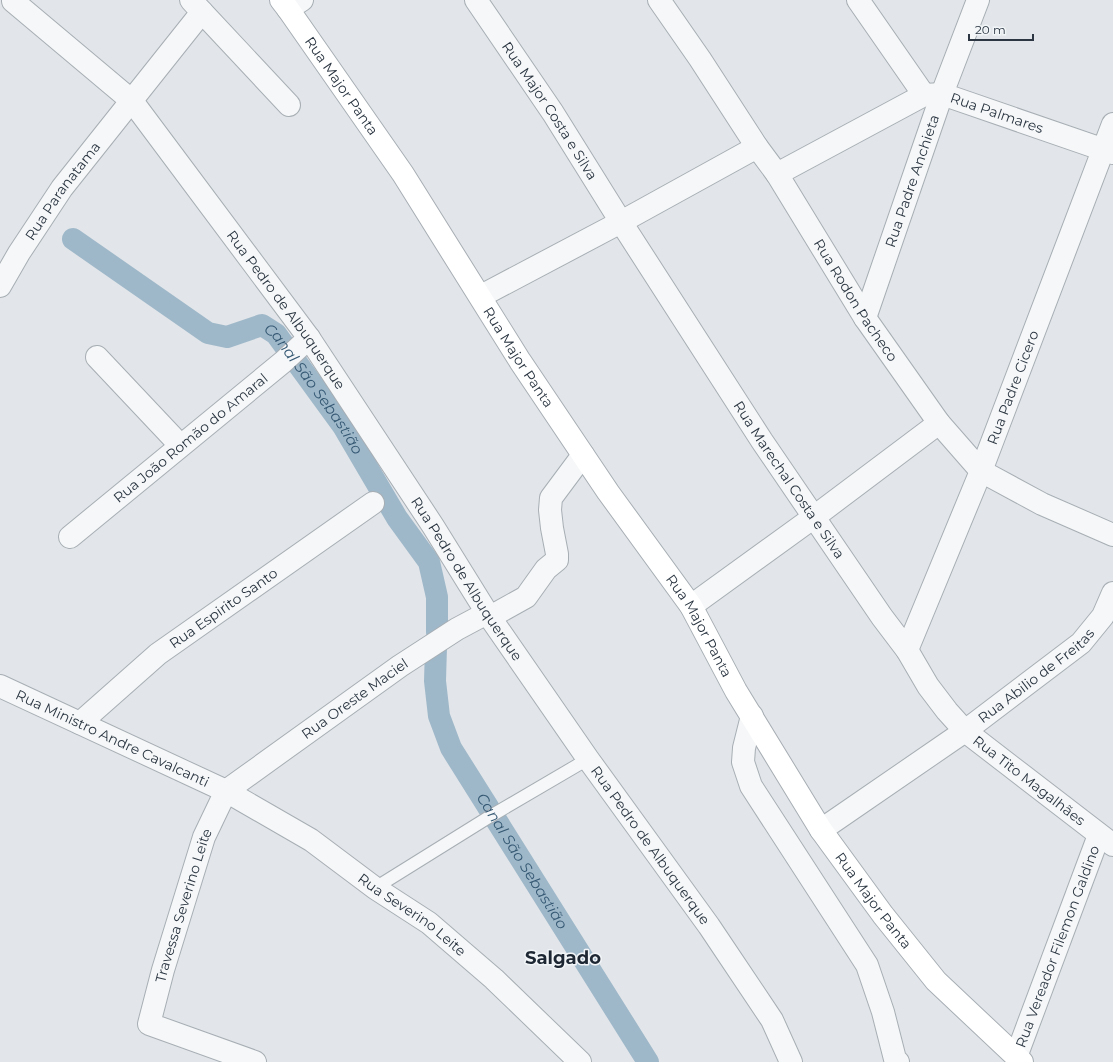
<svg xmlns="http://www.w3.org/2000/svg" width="1113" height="1062" font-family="Montserrat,sans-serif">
  <rect width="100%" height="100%" fill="#e2e6ea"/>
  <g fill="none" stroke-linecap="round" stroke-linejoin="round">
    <g stroke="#9fb8c9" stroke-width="22">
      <path id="s1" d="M73 239 208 333 227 337 262 325 276 334 343 426 397 518 429 562 437 597V632"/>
      <path id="s2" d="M436 647 435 681 439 716 451 748 648 1062"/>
    </g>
    <defs>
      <path id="lane" d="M375 888 489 817 588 759"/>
      <g id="street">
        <path id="s3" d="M476 0 553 113 621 222 762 441 882 617 907 650 928 686 947 711 965 731 1113 845"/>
        <path id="s4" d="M659 0 700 59 757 147 777 174 865 318 939 423 981 471 1042 504 1113 535"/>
        <path d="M858 0 924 95"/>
        <path id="s5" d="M13 1 132 101 309 338 433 526 487 613 588 759 709 926 772 1020 791 1062"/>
        <path d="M288 9 302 0"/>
        <path d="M202 12 289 105"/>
        <path id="s6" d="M777 174 924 95 942 94 1113 153"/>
        <path id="s7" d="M0 286 19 253 62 188 202 12 191 0"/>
        <path d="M481 296 621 222 757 147"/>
        <path id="s8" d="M865 318 942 94 978 0"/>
        <path d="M97 357 180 445"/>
        <path id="s9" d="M70 537 283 362 309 338"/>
        <path d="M691 606 814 517 939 423"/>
        <path d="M490 617 526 597 546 569 557 560V554L552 528 550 510 551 498 583 455"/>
        <path id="s10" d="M907 650 981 471 1113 124"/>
        <path id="s11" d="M0 686 226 791 311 840 375 888 429 923 494 979 580 1062"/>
        <path d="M752 716 744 748 743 762 751 786 867 965 883 1012 895 1059 898 1062"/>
        <path id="s12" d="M80 723 158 654 373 503"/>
        <path id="s13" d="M821 830 965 731 1081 643 1103 616 1113 593"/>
        <path id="s14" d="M1016 1057 1099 835"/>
        <path id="s15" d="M255 1062 149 1024 163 970 204 837 226 791 400 666 457 629 487 613"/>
      </g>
      <g id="secondary">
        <path id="s16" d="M281 0 288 9 403 174 520 361 608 492 691 606 736 691 821 830 883 915 936 981 1022 1062"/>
      </g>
    </defs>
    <use href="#lane" stroke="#a7aeb4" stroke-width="14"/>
    <use href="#street" stroke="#a7aeb4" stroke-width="24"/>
    <use href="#secondary" stroke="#a7aeb4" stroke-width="24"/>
    <use href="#lane" stroke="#f5f7f8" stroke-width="12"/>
    <use href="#street" stroke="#f5f7f8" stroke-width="22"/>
    <use href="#secondary" stroke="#fff" stroke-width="22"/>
  </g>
  <g text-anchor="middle" stroke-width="3" stroke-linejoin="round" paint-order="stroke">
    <g font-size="14" fill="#2b3642" stroke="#f2f5f7">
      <text dy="5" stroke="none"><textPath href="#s16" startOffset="105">Rua Major Panta</textPath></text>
      <text dy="5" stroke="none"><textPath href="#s3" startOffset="133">Rua Major Costa e Silva</textPath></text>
      <text dy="5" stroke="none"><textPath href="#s6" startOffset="243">Rua Palmares</textPath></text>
      <text dy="5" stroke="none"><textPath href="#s8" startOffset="145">Rua Padre Anchieta</textPath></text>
      <text dy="5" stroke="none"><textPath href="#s7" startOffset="114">Rua Paranatama</textPath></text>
      <text dy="5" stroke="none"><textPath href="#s4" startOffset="359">Rua Rodon Pacheco</textPath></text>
      <text dy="5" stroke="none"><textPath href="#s5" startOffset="415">Rua Pedro de Albuquerque</textPath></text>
      <text dy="5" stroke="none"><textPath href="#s16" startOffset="429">Rua Major Panta</textPath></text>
      <text dy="5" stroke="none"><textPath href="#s10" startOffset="283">Rua Padre Cicero</textPath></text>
      <text dy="5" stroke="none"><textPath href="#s9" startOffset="156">Rua João Romão do Amaral</textPath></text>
      <text dy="5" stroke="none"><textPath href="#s3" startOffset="573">Rua Marechal Costa e Silva</textPath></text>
      <text dy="5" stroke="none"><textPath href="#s5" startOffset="739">Rua Pedro de Albuquerque</textPath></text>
      <text dy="5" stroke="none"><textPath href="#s12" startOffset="184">Rua Espirito Santo</textPath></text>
      <text dy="5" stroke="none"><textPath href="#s16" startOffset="753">Rua Major Panta</textPath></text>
      <text dy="5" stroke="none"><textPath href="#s13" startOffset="265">Rua Abilio de Freitas</textPath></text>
      <text dy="5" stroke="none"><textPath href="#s15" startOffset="517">Rua Oreste Maciel</textPath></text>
      <text dy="5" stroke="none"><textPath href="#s11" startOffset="124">Rua Ministro Andre Cavalcanti</textPath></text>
      <text dy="5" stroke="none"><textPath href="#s3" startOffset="961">Rua Tito Magalhães</textPath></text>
      <text dy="5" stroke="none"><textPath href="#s5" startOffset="1063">Rua Pedro de Albuquerque</textPath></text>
      <text dy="5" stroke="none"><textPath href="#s16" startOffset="1079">Rua Major Panta</textPath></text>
      <text dy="5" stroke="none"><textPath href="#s15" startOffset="236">Travessa Severino Leite</textPath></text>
      <text dy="5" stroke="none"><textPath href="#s11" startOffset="473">Rua Severino Leite</textPath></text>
      <text dy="5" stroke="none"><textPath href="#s14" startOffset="118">Rua Vereador Filemon Galdino</textPath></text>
    </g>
    <g font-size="15" font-style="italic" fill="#365974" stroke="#f2f5f7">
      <text dy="5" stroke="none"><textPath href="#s1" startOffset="304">Canal São Sebastião</textPath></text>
      <text dy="5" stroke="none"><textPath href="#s2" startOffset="237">Canal São Sebastião</textPath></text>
    </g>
    <g font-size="18" font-weight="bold" fill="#1d2733" stroke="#f2f5f7">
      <text x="563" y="964">Salgado</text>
    </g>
  </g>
  <path d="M969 34v6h64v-6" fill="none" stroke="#2b3642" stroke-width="2"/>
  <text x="975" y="34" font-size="12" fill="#2b3642" stroke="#f2f5f7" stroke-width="3" paint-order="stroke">20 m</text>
</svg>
